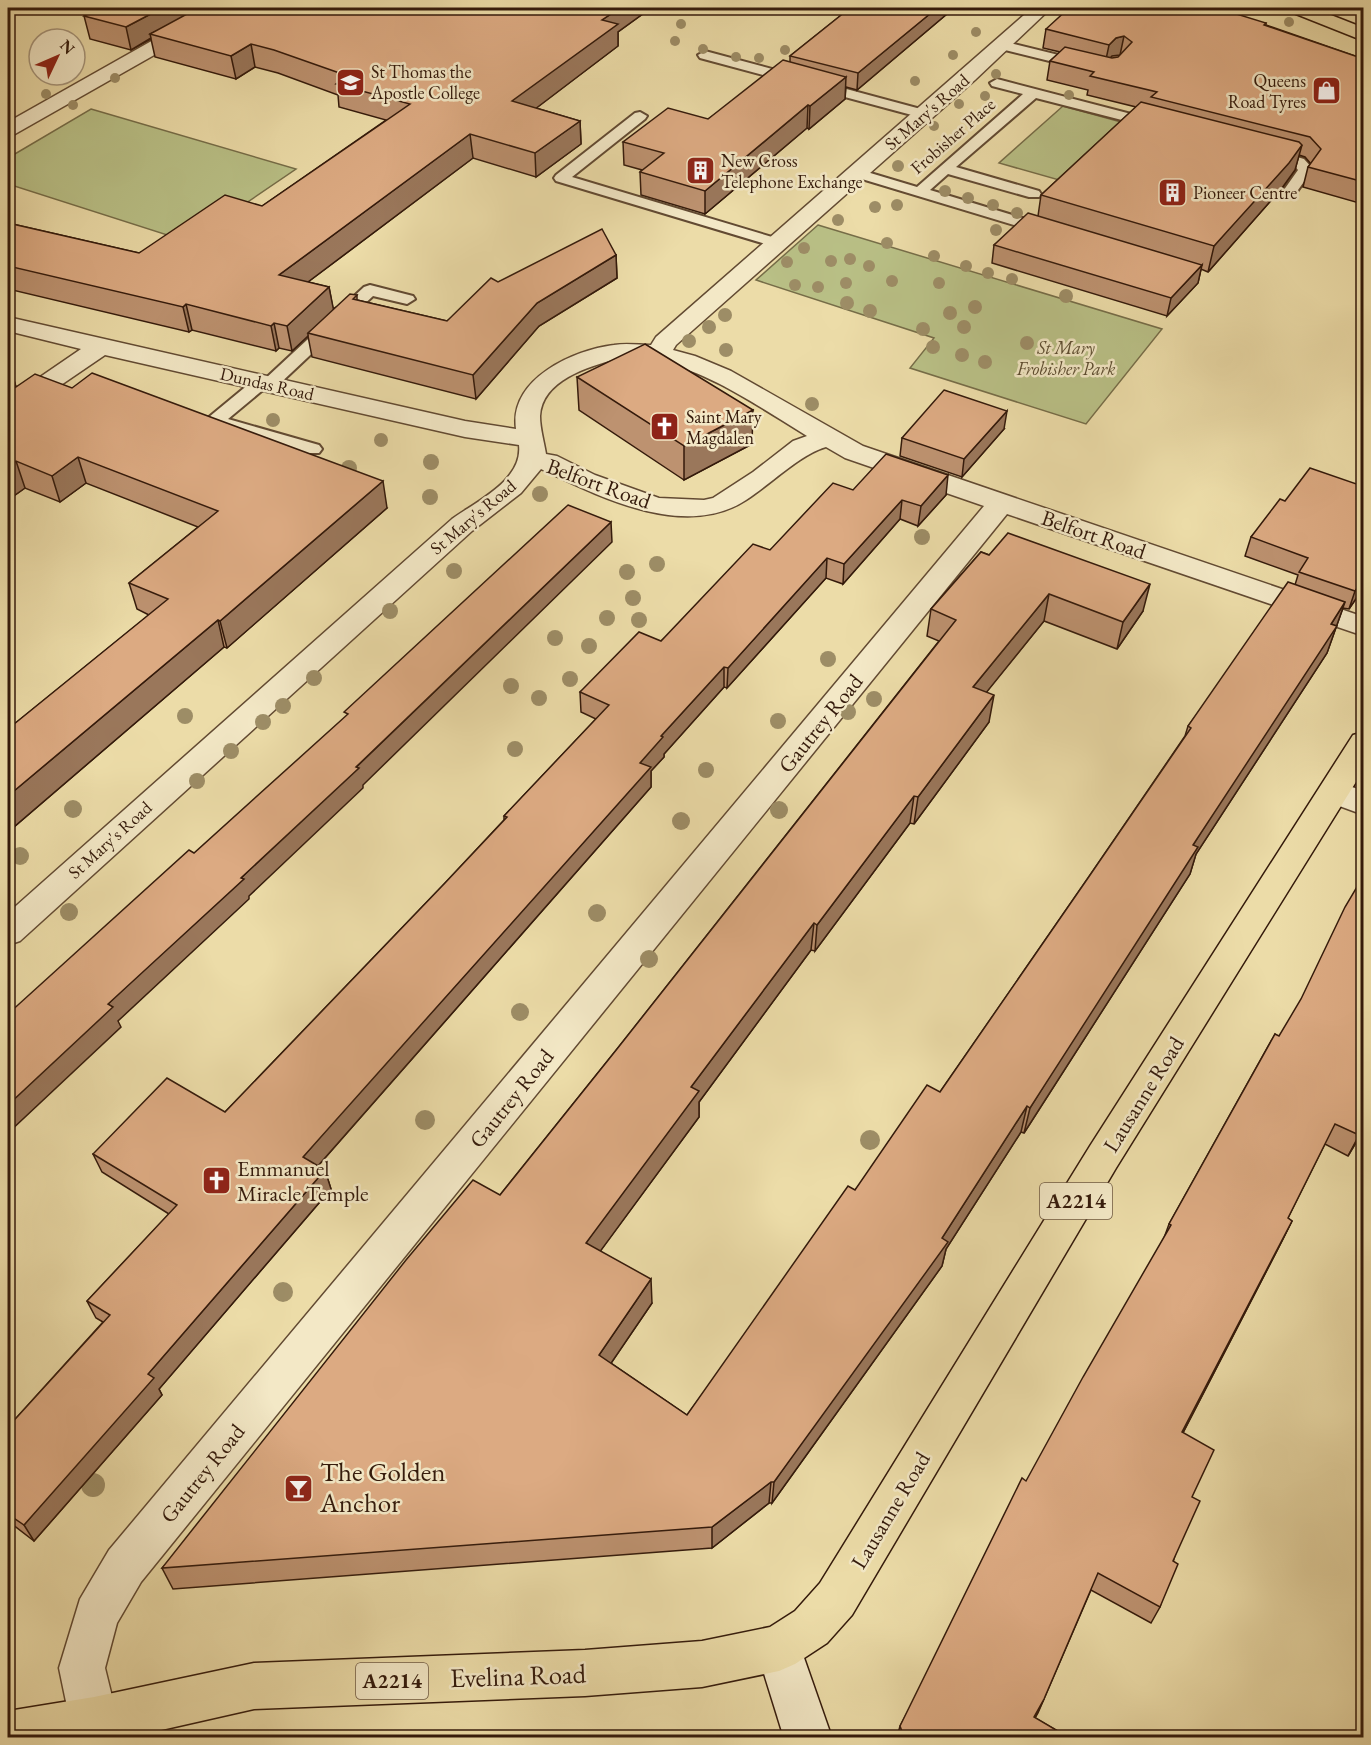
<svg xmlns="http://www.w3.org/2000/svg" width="1371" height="1745" font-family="'EB Garamond',serif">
  <rect width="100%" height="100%" fill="#ecdca8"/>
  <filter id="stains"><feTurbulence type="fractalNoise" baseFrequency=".00333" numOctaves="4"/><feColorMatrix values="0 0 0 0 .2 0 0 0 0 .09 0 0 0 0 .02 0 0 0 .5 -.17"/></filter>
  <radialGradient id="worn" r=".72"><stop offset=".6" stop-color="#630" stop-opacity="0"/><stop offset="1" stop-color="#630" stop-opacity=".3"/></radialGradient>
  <g fill="#b9c086" stroke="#766d48" stroke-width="1.5">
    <path d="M1063 106 1121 122 1059 180 999 163Z"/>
    <path d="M91 109 296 169 189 242 8 184V158Z"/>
    <path d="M818 225 1162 329 1086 424 910 368 934 338 756 280Z"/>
  </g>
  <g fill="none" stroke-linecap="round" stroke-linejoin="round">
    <defs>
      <g id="lane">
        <path d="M1002 41 1087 62 1089 65 1082 69 997 48 995 45 997 42Z"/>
        <path d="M705 51 928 111 930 114 923 118 700 58 698 55Z"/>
        <path d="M997 79 1158 121 1160 124 1153 128 1036 98 956 167 1039 191 1041 194 1039 197H1029L948 174 930 190 1052 227 1055 230 1047 235 852 176 850 173 857 169 917 187 1023 94 992 86 990 83Z"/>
        <path d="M640 112 647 116 645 119 572 177 782 240 785 243 782 246H772L556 181 554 178 556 175 635 113Z"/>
        <path d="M1270 149 1304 159 1313 169 1293 197H1283L1281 194 1298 170 1294 165 1265 156 1263 153 1265 150Z"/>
        <path d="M370 285 413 296 415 299 407 304 373 296 274 389H264L228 419 319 445 322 449 319 453H307L209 425 206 421 209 417 255 379H265L364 287Z"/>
      </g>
      <g id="street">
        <path d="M210 8H232L230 12 15 134 8 136V122Z"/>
        <path d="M1032 8H1051L975 80 676 345 673 350 695 356 731 371 863 446 1364 617V636L1007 514 141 1582 117 1623 105 1668 118 1721 119 1738H71L70 1721 59 1668 80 1599 109 1550 984 506 845 458 826 447C799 455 771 484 746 500 685 540 600 497 541 469L521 493 472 531 20 941 8 945V913L452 519C477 501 523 480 519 445L465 437 105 355 17 415 8 417V399L81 349 8 331V317L465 421 516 429C509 379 573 350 614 345 626 343 640 345 651 345L656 337ZM616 359C628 359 641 358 653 360 710 371 759 407 807 436L793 441 753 472 713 498 704 500 659 498 595 475 557 456 546 454C544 441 540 429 540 416 542 380 588 367 616 359Z"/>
        <path d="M1334 781 1364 791V815L1323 800 1318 792 1323 784Z"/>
      </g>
      <path id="secondary" d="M779 1625 795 1632 832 1738H784L756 1648 763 1632Z"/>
      <path id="primary" d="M1364 732V769L1116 1168 852 1615 827 1643 795 1664 779 1671 702 1687 585 1696 254 1709 126 1738H8V1711L94 1697 254 1663 585 1650 702 1641 770 1627 795 1611 820 1583 1090 1146 1353 735Z"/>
      <path id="highway" d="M1289 8H1313L1364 28V41L1291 12Z"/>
    </defs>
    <use href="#lane" stroke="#624a32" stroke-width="4"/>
    <use href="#street" stroke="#624a32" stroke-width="3"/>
    <use href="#secondary" stroke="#341a0b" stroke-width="3"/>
    <use href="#primary" stroke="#341a0b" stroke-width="3"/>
    <use href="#highway" stroke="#341a0b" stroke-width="3"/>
    <use href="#lane" fill="#f3e8c6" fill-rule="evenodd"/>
    <use href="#street" fill="#f3e8c6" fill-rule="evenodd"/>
    <use href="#secondary" fill="#f3e8c6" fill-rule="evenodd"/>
    <use href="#primary" fill="#ecdca8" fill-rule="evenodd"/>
    <use href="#highway" fill="#ecdca8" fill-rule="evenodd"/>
  </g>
  <g fill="#9d8d66">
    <circle cx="1289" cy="22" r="5"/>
    <circle cx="681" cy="24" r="5"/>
    <circle cx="976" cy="32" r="5"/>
    <circle cx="675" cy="41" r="5"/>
    <circle cx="703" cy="49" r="5"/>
    <circle cx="785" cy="50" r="5"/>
    <circle cx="953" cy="55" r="5"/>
    <circle cx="736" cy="57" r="5"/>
    <circle cx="759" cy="58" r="5"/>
    <circle cx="996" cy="74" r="5"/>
    <circle cx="115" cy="78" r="5"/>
    <circle cx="915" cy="81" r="5"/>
    <circle cx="46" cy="94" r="5"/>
    <circle cx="1069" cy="95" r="5"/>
    <circle cx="985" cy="96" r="5"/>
    <circle cx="959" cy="104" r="5"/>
    <circle cx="73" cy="105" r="5"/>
    <circle cx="934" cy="126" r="5"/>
    <circle cx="898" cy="166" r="6"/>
    <circle cx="945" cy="191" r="6"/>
    <circle cx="968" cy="198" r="6"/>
    <circle cx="897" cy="205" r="6"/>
    <circle cx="993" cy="205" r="6"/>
    <circle cx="875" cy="207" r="6"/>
    <circle cx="1017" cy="213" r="6"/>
    <circle cx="838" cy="220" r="6"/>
    <circle cx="996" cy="230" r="6"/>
    <circle cx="887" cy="243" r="6"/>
    <circle cx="804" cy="248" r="6"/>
    <circle cx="934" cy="256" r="6"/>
    <circle cx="850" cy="259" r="6"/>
    <circle cx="831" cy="261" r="6"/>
    <circle cx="787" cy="262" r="6"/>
    <circle cx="869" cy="266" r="6"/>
    <circle cx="966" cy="266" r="6"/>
    <circle cx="988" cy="273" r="6"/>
    <circle cx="1012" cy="279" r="6"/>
    <circle cx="892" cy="281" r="6"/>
    <circle cx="846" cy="283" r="6"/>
    <circle cx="939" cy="283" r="6"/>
    <circle cx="795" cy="285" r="6"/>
    <circle cx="818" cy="287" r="6"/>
    <circle cx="1066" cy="296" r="7"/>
    <circle cx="847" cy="303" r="7"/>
    <circle cx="975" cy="307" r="7"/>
    <circle cx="870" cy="311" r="7"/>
    <circle cx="950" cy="313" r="7"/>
    <circle cx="725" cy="315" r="7"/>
    <circle cx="709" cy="327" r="7"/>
    <circle cx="964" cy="327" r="7"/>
    <circle cx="923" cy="329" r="7"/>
    <circle cx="689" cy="341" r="7"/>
    <circle cx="1027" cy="343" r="7"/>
    <circle cx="933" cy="347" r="7"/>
    <circle cx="726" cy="350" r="7"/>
    <circle cx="962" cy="355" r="7"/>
    <circle cx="985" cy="362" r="7"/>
    <circle cx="812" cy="404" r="7"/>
    <circle cx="273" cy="420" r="7"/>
    <circle cx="381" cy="440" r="7"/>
    <circle cx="431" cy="462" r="8"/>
    <circle cx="349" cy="468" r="8"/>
    <circle cx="540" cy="494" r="8"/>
    <circle cx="430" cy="497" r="8"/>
    <circle cx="922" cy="537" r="8"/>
    <circle cx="657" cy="564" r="8"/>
    <circle cx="454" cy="571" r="8"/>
    <circle cx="627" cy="572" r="8"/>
    <circle cx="633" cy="598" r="8"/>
    <circle cx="390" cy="611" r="8"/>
    <circle cx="607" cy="618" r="8"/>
    <circle cx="639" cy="620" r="8"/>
    <circle cx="555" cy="638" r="8"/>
    <circle cx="589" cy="646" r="8"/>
    <circle cx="828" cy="659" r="8"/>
    <circle cx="314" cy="678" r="8"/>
    <circle cx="570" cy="679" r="8"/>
    <circle cx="511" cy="686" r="8"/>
    <circle cx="539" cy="698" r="8"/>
    <circle cx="874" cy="699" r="8"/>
    <circle cx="283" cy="706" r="8"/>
    <circle cx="848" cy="712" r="8"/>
    <circle cx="185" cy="716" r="8"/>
    <circle cx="778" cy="721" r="8"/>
    <circle cx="263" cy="722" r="8"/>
    <circle cx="515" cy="749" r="8"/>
    <circle cx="231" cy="751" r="8"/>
    <circle cx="706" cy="770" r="8"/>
    <circle cx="197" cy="781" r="8"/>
    <circle cx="73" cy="809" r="9"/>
    <circle cx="779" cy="810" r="9"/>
    <circle cx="681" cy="821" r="9"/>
    <circle cx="20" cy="856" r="9"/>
    <circle cx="69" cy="912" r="9"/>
    <circle cx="597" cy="913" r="9"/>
    <circle cx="649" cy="959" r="9"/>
    <circle cx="520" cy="1012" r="9"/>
    <circle cx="425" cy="1120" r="10"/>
    <circle cx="870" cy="1140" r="10"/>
    <circle cx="283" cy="1292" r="10"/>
    <circle cx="93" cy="1485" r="12"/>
  </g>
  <g fill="#bd9270" stroke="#341a0b" stroke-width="1.5">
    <path d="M101 8H651L618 32V46L536 108 580 121 581 144 536 177 473 158 308 282 329 287 333 309 357 295V300L447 321 498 282 616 255 617 278 539 326 476 399 312 357 308 336 292 351 279 348 276 351 192 330 189 332 8 289V223L139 253 262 206 386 120 339 107 338 95 278 73 255 67 236 79 155 57 151 39 131 50 90 39 84 16Z"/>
    <path d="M828 8H954L857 90 846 87 845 99 809 129 807 128 705 214 641 195 640 172 642 170 624 165 623 142 708 119 790 62V56L845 12Z"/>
    <path d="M1266 23V25L1364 59V197L1359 203 1303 187 1308 167 1311 164 1305 157 1299 155 1295 170 1282 188 1208 272 1201 269 1198 283 1167 316 992 263 994 245 1038 216 1041 195 1136 107 1087 95 1088 90 1047 80 1050 61 1060 52 1043 48 1046 29Z"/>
    <path d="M8 364H9L16 387 387 508 227 648 224 647 8 832V729L149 615 137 609 129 583 198 527 86 483 60 502 25 488 8 500Z"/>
    <path d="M577 377 752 444 684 480 579 410Z"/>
    <path d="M1004 429 962 477 900 456 902 438Z"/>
    <path d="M1364 484V587L1349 609 1343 608 1327 653 1196 854 1190 874 1024 1133 1021 1132 946 1249 942 1266 772 1503H769L712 1548 173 1589 162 1568 500 1195 617 1049 939 641 927 636 931 609 981 552 1143 611 1117 649 1044 621 986 692 989 722 914 824 910 823 815 951 811 950 699 1102V1117L600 1251 652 1303 611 1363 687 1415 855 1190 940 1092 1088 878 1185 736 1188 726 1295 585 1298 575 1245 556 1251 537 1285 501 1362 486Z"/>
    <path d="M853 490 946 495 918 526 900 519 843 584 826 578 727 688 724 687 664 754V757L651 771V787L318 1166 325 1170 331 1189 159 1389 162 1395 34 1541 8 1521V1427L103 1322 96 1318 87 1301 169 1214 102 1172 93 1154 225 1112 445 883 504 820V816L596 719 581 712 580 692 661 641 770 550Z"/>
    <path d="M1275 1034 1364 1129 1348 1156 1325 1144 1288 1218 1292 1221 1282 1241 1183 1433 1192 1497 1160 1607 1151 1623 1091 1590 1044 1699 1035 1718 1068 1737H897L900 1726 1164 1238 1169 1224Z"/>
  </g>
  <g fill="#9a775b" stroke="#341a0b" stroke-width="1.5">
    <path d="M162 8H206L150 34 151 38 131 50 126 27Z"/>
    <path d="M620 8H651L618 32V46L514 125 512 101 602 20Z"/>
    <path d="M937 8H954L857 90 858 73Z"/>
    <path d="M1124 36 1120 55 1112 56 1105 64 1109 45 1116 38Z"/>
    <path d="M251 44 255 67 236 79 231 56Z"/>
    <path d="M846 77 845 99 809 129 810 106Z"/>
    <path d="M808 105 807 128 705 214V191Z"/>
    <path d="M580 121 581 144 536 177 535 153Z"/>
    <path d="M470 134 473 158 284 300 279 275Z"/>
    <path d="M1302 145 1295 170 1282 188 1208 272 1214 246Z"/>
    <path d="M1364 187V197L1359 203Z"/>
    <path d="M616 255 617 278 539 326 476 399 473 375 537 303Z"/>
    <path d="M1202 265 1198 283 1167 316 1171 298Z"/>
    <path d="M329 287 334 312 308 333V336L292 351 287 326Z"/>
    <path d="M186 304 192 330 189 332 183 307Z"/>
    <path d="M274 323 279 348 276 351 271 326Z"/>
    <path d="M9 364 17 390 8 398V365Z"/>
    <path d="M753 410 752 444 684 480V446Z"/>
    <path d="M1007 411 1004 429 962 477 964 459Z"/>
    <path d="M78 457 86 483 60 502 52 476Z"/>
    <path d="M16 461 25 488 8 500V467Z"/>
    <path d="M948 475 946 495 918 526 921 506Z"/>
    <path d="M383 481 387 508 227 648 220 621Z"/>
    <path d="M902 500 900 519 843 584 844 564Z"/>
    <path d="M611 522 612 542 363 785V788L249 896V899L118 1021 121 1027 8 1133V1105L108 1004 241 878Z"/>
    <path d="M827 558 826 578 727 688 728 668Z"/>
    <path d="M1364 578V587L1349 609 1355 591Z"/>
    <path d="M1150 584 1143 611 1117 649 1123 622Z"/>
    <path d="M1049 594 1044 621 969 714 973 687Z"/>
    <path d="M1345 602 1327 653 1196 854 1190 874 1024 1133 1030 1108 1193 845Z"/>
    <path d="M218 620 224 647 8 832V796Z"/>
    <path d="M724 667V687L664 754V757L651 771V787L309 1176 303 1157 640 763 661 736Z"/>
    <path d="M994 695 989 722 914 824 918 797Z"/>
    <path d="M914 796 910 823 815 951 817 925Z"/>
    <path d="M814 923 811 950 699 1102V1117L588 1268 586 1243 691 1087Z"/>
    <path d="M1027 1106 1021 1132 946 1249 942 1266 772 1503 774 1482 942 1238Z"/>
    <path d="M1364 1127V1129L1348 1156 1359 1135Z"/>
    <path d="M325 1170 331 1189 159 1389 162 1395 34 1541 24 1525 148 1374Z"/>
    <path d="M1292 1221 1282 1241 1174 1450 1182 1432Z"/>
    <path d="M651 1279 652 1303 601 1378 599 1355Z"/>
    <path d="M771 1482 769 1503 712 1548V1527Z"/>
    <path d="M1044 1699 1038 1713 1027 1731 1034 1717Z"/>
  </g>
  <g fill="#dcaa82" stroke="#341a0b" stroke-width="1.5">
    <path d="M101 8H162L126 27 84 16Z"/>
    <path d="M198 8H620L602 20 618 24 512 101 580 121 535 153 470 134 279 275 329 287 287 326 274 323 271 326 186 304 183 307 8 266V223L139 253 225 195 262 206 410 104 336 84 348 76 274 50 251 44 231 56 150 34Z"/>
    <path d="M850 8H937L858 73 790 56Z"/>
    <path d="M1069 8H1217L1266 23 1264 25 1364 59V182L1308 167 1321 149 1310 137 1151 97 1157 92 1090 76 1094 72 1050 61 1065 47 1112 58 1118 57 1132 42 1124 36 1116 38 1109 45 1046 29Z"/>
    <path d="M783 60 846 77 810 106 808 105 705 191 640 172 664 153 623 142 668 108 708 119Z"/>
    <path d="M1141 102 1299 142 1302 145 1289 163 1214 246 1041 195Z"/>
    <path d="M1028 213 1202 265 1171 298 994 245Z"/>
    <path d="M602 229 616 255 537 303 473 375 308 333 350 294 357 295 353 299 447 321 491 278 498 282Z"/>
    <path d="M645 344 753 410 684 446 577 377Z"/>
    <path d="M92 373 383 481 220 621 218 620 8 796V729L168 599 129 583 218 511 78 457 52 476 16 461 8 467V391H10L35 374 72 388Z"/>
    <path d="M944 390 1007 411 964 459 902 438Z"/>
    <path d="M886 454 948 475 921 506 902 500 844 564 827 558 728 668 724 667 661 736 663 737 640 763 651 767 303 1157 325 1170 148 1374 154 1378 24 1525 8 1514V1427L110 1315 87 1301 177 1205 93 1154 167 1078 225 1112 445 883 507 817 504 816 609 705 580 692 639 632 661 641 753 544 770 550 833 483 853 490Z"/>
    <path d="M1310 468 1362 486 1364 484V578L1355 591 1299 572 1308 558 1251 537 1280 499 1285 501Z"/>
    <path d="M568 505 611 522 356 767 359 768 241 878 244 879 108 1004 113 1007 8 1105V1014L189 850 194 853 348 714 344 712Z"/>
    <path d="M1008 533 1150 584 1123 622 1049 594 973 687 994 695 918 797 914 796 817 925 814 923 691 1087 699 1091 586 1243 651 1279 599 1355 687 1415 848 1186 855 1190 927 1085 940 1092 1088 878 1191 728 1188 726 1288 582 1345 602 1331 624 1337 626 1193 845 1198 847 1030 1108 1027 1106 942 1238 948 1242 774 1482H771L712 1527 162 1568 406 1260 473 1180 500 1195 617 1049 956 620 931 609 981 552 989 555Z"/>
    <path d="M1364 875V1127L1359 1135 1335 1124 1288 1218 1292 1221 1182 1432 1214 1450 1192 1497 1200 1501 1173 1561 1178 1564 1160 1607 1098 1573 1044 1699 1034 1717 1068 1737H904L900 1726 1022 1478 1026 1481 1083 1377 1171 1225 1169 1224 1275 1034 1279 1036 1301 999 1345 907Z"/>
  </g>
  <defs>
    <symbol id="school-square" viewBox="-11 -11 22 22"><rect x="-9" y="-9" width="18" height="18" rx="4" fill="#8f2418" stroke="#f3e8c6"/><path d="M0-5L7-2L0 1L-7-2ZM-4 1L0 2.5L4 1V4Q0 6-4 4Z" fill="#fff"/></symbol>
    <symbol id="shop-square" viewBox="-11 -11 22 22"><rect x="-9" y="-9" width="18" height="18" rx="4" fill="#8f2418" stroke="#f3e8c6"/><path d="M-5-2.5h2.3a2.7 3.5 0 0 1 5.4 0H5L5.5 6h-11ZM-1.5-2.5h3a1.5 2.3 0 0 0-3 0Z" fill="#fff"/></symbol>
    <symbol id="building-square" viewBox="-11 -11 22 22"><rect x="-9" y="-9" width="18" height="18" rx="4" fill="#8f2418" stroke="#f3e8c6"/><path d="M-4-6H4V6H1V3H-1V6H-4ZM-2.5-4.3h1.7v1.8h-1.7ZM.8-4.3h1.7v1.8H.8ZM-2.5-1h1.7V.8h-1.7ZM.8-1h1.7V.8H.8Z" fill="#fff"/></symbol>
    <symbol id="church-square" viewBox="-11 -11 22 22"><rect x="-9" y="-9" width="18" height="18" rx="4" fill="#8f2418" stroke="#f3e8c6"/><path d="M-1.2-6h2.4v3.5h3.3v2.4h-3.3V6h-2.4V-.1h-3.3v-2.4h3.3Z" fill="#fff"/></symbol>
    <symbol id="bar-square" viewBox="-11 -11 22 22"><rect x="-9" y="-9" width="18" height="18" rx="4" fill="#8f2418" stroke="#f3e8c6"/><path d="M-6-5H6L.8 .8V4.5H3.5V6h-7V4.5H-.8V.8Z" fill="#fff"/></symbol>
  </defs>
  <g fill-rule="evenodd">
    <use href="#school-square" x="334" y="66" width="33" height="33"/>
    <use href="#shop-square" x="1310" y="74" width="33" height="33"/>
    <use href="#building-square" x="684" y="154" width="33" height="33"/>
    <use href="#building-square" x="1156" y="176" width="33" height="33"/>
    <use href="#church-square" x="648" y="410" width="33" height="33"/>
    <use href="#church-square" x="200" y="1164" width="33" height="33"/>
    <use href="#bar-square" x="282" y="1472" width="33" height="33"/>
  </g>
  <g text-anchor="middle" stroke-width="5" stroke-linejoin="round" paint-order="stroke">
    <g font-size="18" fill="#341a0b" stroke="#f3e8c6" text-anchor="start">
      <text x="371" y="78">St Thomas the<tspan x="371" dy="21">Apostle College</tspan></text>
      <text x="1306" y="87" text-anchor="end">Queens<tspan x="1306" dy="21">Road Tyres</tspan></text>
      <text x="721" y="167">New Cross<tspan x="721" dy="21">Telephone Exchange</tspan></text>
      <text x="1193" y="199">Pioneer Centre</text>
      <text x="686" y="423">Saint Mary<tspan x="686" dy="21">Magdalen</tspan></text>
    </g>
    <g font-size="18" fill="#341a0b" stroke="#f3e8c6">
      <text transform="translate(927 112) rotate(-41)" y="6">St Mary's Road</text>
      <text transform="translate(953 136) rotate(-41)" y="6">Frobisher Place</text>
      <text transform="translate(267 384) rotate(13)" y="6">Dundas Road</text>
      <text transform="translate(473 517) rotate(-40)" y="6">St Mary's Road</text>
      <text transform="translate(110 840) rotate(-42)" y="6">St Mary's Road</text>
    </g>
    <g font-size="18" font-style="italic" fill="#5c4c30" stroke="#f3e8c6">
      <text x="1066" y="354">St Mary<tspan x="1066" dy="21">Frobisher Park</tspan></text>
    </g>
    <g fill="#f3e8c6" stroke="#6d5843" stroke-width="1.5">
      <rect x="1040" y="1183" width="72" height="36" rx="4.5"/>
      <rect x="356" y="1663" width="72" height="36" rx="4.5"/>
    </g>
    <g font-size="21" font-weight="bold" fill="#341a0b">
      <text x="1076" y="1208">A2214</text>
      <text x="392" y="1688">A2214</text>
    </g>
    <g font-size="22" fill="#341a0b" stroke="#f3e8c6">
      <text transform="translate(599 483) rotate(20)" y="8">Belfort Road</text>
      <text transform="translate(1094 534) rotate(19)" y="8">Belfort Road</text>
      <text transform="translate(820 723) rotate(-51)" y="8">Gautrey Road</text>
      <text transform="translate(1143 1094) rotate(-58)" y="8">Lausanne Road</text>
      <text transform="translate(511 1098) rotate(-51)" y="8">Gautrey Road</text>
      <text transform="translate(202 1473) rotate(-51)" y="8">Gautrey Road</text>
      <text transform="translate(890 1510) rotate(-59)" y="8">Lausanne Road</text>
    </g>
    <g font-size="22" fill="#341a0b" stroke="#f3e8c6" text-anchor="start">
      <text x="237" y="1176">Emmanuel<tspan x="237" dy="25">Miracle Temple</tspan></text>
    </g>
    <g font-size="27" fill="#341a0b" stroke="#f3e8c6" text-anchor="start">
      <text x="320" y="1481">The Golden<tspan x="320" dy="31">Anchor</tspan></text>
    </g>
    <g font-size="27" fill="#341a0b" stroke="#f3e8c6">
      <text transform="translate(518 1676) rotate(-2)" y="9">Evelina Road</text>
    </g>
  </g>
  <rect width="1371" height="1745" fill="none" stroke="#ecdca8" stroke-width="30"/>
  <rect x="9" y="9" width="1353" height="1727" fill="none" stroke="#341a0b" stroke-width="3"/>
  <rect x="15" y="15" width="1341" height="1715" fill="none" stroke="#341a0b" stroke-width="1.5"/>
  <g transform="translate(57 57) rotate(46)"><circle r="28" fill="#f3e8c6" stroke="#a7967b" stroke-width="1.5"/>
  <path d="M0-4.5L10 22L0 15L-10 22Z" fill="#8f2418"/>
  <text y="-9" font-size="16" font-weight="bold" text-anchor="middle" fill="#341a0b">N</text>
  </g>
  <rect width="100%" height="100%" filter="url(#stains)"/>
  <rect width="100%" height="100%" fill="url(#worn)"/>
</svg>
